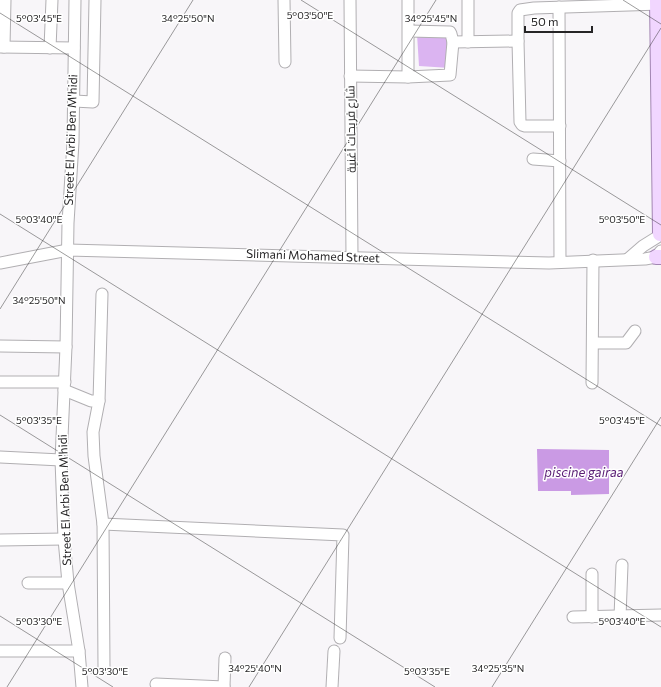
<svg xmlns="http://www.w3.org/2000/svg" width="661" height="687" font-family="Commissioner,Cairo,sans-serif">
  <rect width="100%" height="100%" fill="#f8f6f9"/>
  <path fill="#dbb4f1" d="M417 34 449 36 450 68 419 66Z"/>
  <path fill="#ca9ae4" d="M537 449 609 450V494L571 495V491H538Z"/>
  <g fill="none" stroke-linecap="round" stroke-linejoin="round">
    <defs>
      <g id="minor">
        <path d="M75 0 73 142 68 223 66 347 61 460 64 539 68 583 79 651 82 687"/>
        <path d="M284 0 285 62"/>
        <path d="M350 0 352 257"/>
        <path d="M559 7 560 262"/>
        <path d="M453 42 518 41"/>
        <path d="M468 42V0"/>
        <path d="M0 47 74 48"/>
        <path d="M4 47 5 0"/>
        <path d="M50 48 52 0"/>
        <path d="M350 76 408 77 450 75 453 42 451 34 450 32 409 31"/>
        <path d="M408 77V0"/>
        <path d="M74 101 93 102 95 0"/>
        <path d="M560 126H525L522 125 520 122 518 41V13L520 10 534 8 661 4"/>
        <path d="M533 159 560 161"/>
        <path d="M628 259 643 246 659 236"/>
        <path d="M0 263 68 250 549 263 645 259 656 257 661 251"/>
        <path d="M102 294 99 401 93 432 94 456 103 524 343 535 340 638"/>
        <path d="M593 343H626L635 331"/>
        <path d="M0 346 66 347"/>
        <path d="M0 382H65"/>
        <path d="M592 383 593 260"/>
        <path d="M64 390 91 401H99"/>
        <path d="M0 457 61 460"/>
        <path d="M103 524 104 667"/>
        <path d="M0 540 64 539"/>
        <path d="M592 574V617"/>
        <path d="M28 583H68"/>
        <path d="M573 617 661 615"/>
        <path d="M620 617 622 565"/>
        <path d="M0 651H79"/>
        <path d="M156 684 224 687"/>
        <path d="M224 686 225 658"/>
        <path d="M332 687 334 651"/>
      </g>
      <g id="major">
        <path d="M657 0 660 234"/>
        <path d="M656 257H661"/>
      </g>
    </defs>
    <use href="#minor" stroke="#b1afb2" stroke-width="13"/>
    <use href="#major" stroke="#a386b3" stroke-width="16"/>
    <use href="#minor" stroke="#fff" stroke-width="11"/>
    <use href="#major" stroke="#f1d6ff" stroke-width="14"/>
  </g>
  <path fill="none" stroke="#262526" stroke-width="1" stroke-opacity="0.45" d="M301 0 661 225M623 0 661 24M0 13 661 426M0 214 661 627M0 309 193 0M0 415 435 687M0 616 113 687M7 687 436 0M249 687 661 28M492 687 661 417"/>
  <g text-anchor="middle" stroke-width="3" stroke-linejoin="round" paint-order="stroke">
    <g font-size="12" fill="#262526" stroke="#fff">
      <text transform="translate(351 129) rotate(-91)" y="4">شارع فريحات ٱغنية</text>
      <text transform="translate(71 140) rotate(-88)" y="4">Street El Arbi Ben M'hidi</text>
      <text transform="translate(313 256) rotate(2)" y="4">Slimani Mohamed Street</text>
      <text transform="translate(65 500) rotate(-92)" y="4">Street El Arbi Ben M'hidi</text>
    </g>
    <g font-size="13" font-style="italic" fill="#591d74" stroke="#fff">
      <text x="584" y="477">piscine gairaa</text>
    </g>
  </g>
  <g font-size="10" text-anchor="middle" fill="#262526" stroke="#fff" stroke-width="3" stroke-linejoin="round" paint-order="stroke">
    <text x="310" y="19">5°03'50"E</text>
    <text x="39" y="22">5°03'45"E</text>
    <text x="188" y="22">34°25'50"N</text>
    <text x="431" y="22">34°25'45"N</text>
    <text x="39" y="223">5°03'40"E</text>
    <text x="622" y="223">5°03'50"E</text>
    <text x="39" y="304">34°25'50"N</text>
    <text x="39" y="424">5°03'35"E</text>
    <text x="622" y="424">5°03'45"E</text>
    <text x="39" y="625">5°03'30"E</text>
    <text x="622" y="625">5°03'40"E</text>
    <text x="255" y="672">34°25'40"N</text>
    <text x="498" y="672">34°25'35"N</text>
    <text x="105" y="675">5°03'30"E</text>
    <text x="427" y="675">5°03'35"E</text>
  </g>
  <path d="M525 26v6h67v-6" fill="none" stroke="#262526" stroke-width="2"/>
  <text x="531" y="26" font-size="12" fill="#262526" stroke="#ffffff" stroke-width="3" paint-order="stroke">50 m</text>
</svg>
